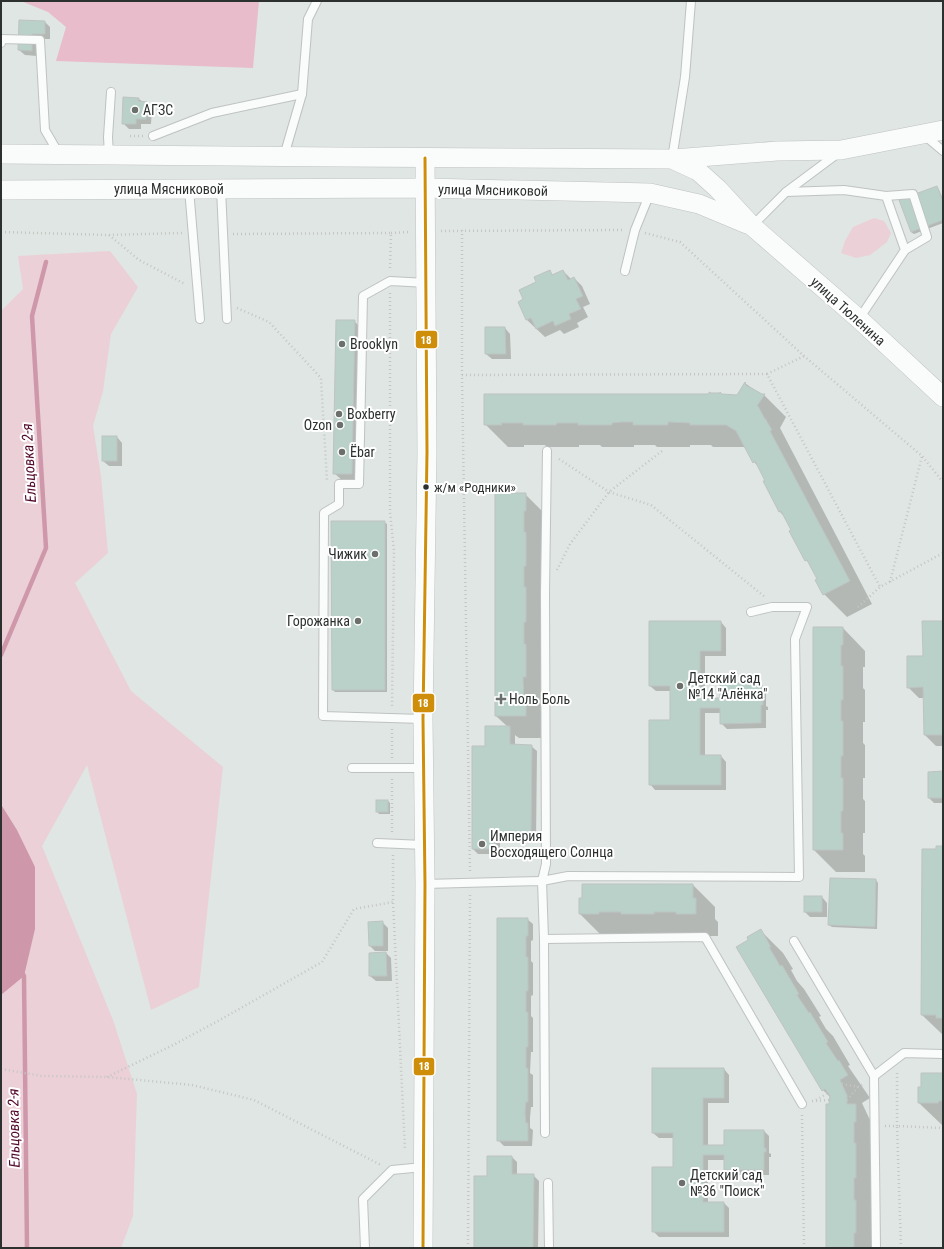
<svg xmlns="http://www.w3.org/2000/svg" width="944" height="1249" font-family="'Roboto Condensed',sans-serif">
  <rect width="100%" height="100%" fill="#e0e6e3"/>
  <g fill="#ebd0d7">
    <path d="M874 218 884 221 891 233 887 242 870 255 856 258 841 253 845 241 853 227Z"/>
    <path d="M110 251 138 287 111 334 103 391 93 426 101 476 108 553 75 583 131 691 223 767 199 987 151 1010 87 765 42 846 113 1020 137 1094 133 1216 121 1248H1V311L23 289 18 256Z"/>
  </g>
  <path fill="#e8bcca" d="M21 1H259L253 68 56 61 66 27 48 12Z"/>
  <path fill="#ce98aa" d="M1 801 2 806 17 830 35 867V929L24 976 1 995Z"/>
  <g fill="#0003">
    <path d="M20 21 45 22 50 27V39H37V56L25 55 19 50Z"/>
    <path d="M139 99 143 102 147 103 152 108 151 124H141V129H129L123 123Z"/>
    <path d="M937 187 939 190 943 199V223L914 234 911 232Z"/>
    <path d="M563 271 571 279 574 278 582 286 590 304 583 307 588 317 577 323 579 327 564 334 560 330 545 337 527 320 519 302 524 300 537 283 550 272 553 275Z"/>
    <path d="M354 321 362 329 360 481H343L334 473Z"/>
    <path d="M505 328 510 334 511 359H492L486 354Z"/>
    <path d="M745 383 761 395H764L786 417 780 428 872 604 847 617 824 594 817 580 818 579 811 565 806 560 793 531 785 517 780 512 764 482 766 481 759 467 754 462 746 447H713L711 445H690V447H657L655 445H634V447H602L600 445H579V447H547L545 445H524V447H508L485 424 738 396Z"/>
    <path d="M117 437 122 443V466H109L103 461Z"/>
    <path d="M525 494 548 517V738H519L515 735V746H531L537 751 536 841H500V854H478L473 849 486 747 508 727 496 716Z"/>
    <path d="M384 522 387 524V692H335L333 690Z"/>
    <path d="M721 622 726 628V656H705V699H721L761 684 766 689V706L768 707V710H766V728L727 729 721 723V713H705V756H721L726 762V790H655L650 784 671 721V691H656L650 686Z"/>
    <path d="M943 622V746H936L925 735 924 698H919L908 687Z"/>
    <path d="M843 628 865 651V667H863V688L865 690V722H863V743L865 745V778H863V799L865 801V833H863V854L865 856V872H836L814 850Z"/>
    <path d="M943 772V803H934L929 798Z"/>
    <path d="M388 801 390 803V814H379L377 811Z"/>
    <path d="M943 847V1035L922 1015 937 850Z"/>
    <path d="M831 879 876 880 878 883 877 929 832 927 829 925Z"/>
    <path d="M693 885 715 907V919L718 922V936H602L580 914Z"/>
    <path d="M822 897 827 903V917H810L805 912Z"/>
    <path d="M527 919 533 924V940L531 941V961L533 963V995L531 996V1016L533 1018V1052H531L530 1073 533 1075V1107H531L530 1118V1128L533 1130 532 1146H504L498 1140Z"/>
    <path d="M382 922 388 928V951H375L370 946Z"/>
    <path d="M760 930 783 953 793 969 791 970 797 981 804 989 821 1016 819 1017 826 1029 833 1036 850 1065 848 1066 870 1098 862 1103 869 1118 879 1128 878 1248H827L831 1098 823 1090 749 940Z"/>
    <path d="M386 953 391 958 392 981H376L370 976Z"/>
    <path d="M653 1069H724L729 1075V1103H708V1146H725L764 1131 769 1136V1153L771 1154V1157H769V1175H730L725 1170V1160H708V1203H724L729 1208V1237H659L653 1231 674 1168V1138H659L653 1133Z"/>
    <path d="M943 1074V1125H942L919 1103Z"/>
    <path d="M512 1157 517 1162V1175H533L539 1181 538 1248H475L488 1177Z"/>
  </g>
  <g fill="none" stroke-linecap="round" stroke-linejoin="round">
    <g stroke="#ce98aa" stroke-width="4.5">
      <path d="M1 655 46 548 32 316 46 262"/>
      <path d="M21 971 24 976 27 1248"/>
    </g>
  </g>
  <g fill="#bad1c9" stroke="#bec3c1">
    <path d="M19 20 45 21V34H32V51L18 50Z"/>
    <path d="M123 97 139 98 138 101 147 102 146 119H136V124H122Z"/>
    <path d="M937 186 943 201V220L911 232 899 200Z"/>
    <path d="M550 270 552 275 563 270 568 280 574 277 583 296 576 299 581 309 569 314 571 319 555 326 553 321 536 329 531 318 526 320 518 302 523 299 519 290 536 282 534 277Z"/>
    <path d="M336 320H355L352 474H333Z"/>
    <path d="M485 327H505L506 354H485Z"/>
    <path d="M745 382 746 385 762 394H765L757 406H758L765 419 767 420H766L772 430 770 431 850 581 823 595 815 580 817 579 807 560 805 561 789 531 791 530 781 511 779 512 763 481H765L755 461 753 463 736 431 726 425H690V423L668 422V425H633V422H622L612 423V425H578V423H557L556 425H523V423H501L502 425H484V394H709V392L711 393H720V392L722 394 737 395Z"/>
    <rect x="102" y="436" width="15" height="25"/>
    <path d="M495 493H526V511H524V532H526V566H524V587H526V622H524V644H526V677H523L524 699H526V716H495Z"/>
    <path d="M331 521H385V690H332Z"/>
    <path d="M649 621H721V651H700V698H720V683H761V701H763V705H761V723L720 724V708H700V755H721V785H649V720H670V686H649Z"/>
    <path d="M922 621H943V735H924L923 687 907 688V656H923Z"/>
    <path d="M813 627H843V645H841V666H843V700H841V721H843V756H841V778H843V811H841V833H843V850H813Z"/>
    <path d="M485 726H510V744L532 745 531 836H495V849H472V746H485Z"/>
    <path d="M943 771V798H928V772Z"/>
    <rect x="376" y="800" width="12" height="12"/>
    <path d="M936 846H943V1018H936V1015H921L922 849H936Z"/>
    <path d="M830 878 876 879 875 927 828 925Z"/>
    <path d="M582 884H693V898H696V914H676V912H654V914H621V912H599V914H579V898H582Z"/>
    <rect x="804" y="896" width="18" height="16"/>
    <path d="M497 918H528V936H526V957H528V991H526V1012H528V1047H526V1068H528V1102H526L525 1113 526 1123H528V1141H497Z"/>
    <path d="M383 921V946H369L368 922Z"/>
    <path d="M761 929 771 947H769L775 957 780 966 782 965 799 994 797 995 809 1013 810 1012 828 1042 826 1043 838 1061 839 1060 848 1075 840 1080 847 1095V1104H856V1122H854V1143H856V1178H854V1200H856V1233H854V1248H826V1104H829L830 1096 825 1089 822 1091 736 947 748 940 747 937Z"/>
    <path d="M386 952 387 976H369V953Z"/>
    <path d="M652 1068H724V1098H703V1145H724V1130H764V1148H766V1152H764V1170H724V1155H703V1202H724V1232H652V1167H673V1133H652Z"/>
    <path d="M921 1073H943V1101H939L938 1103H918V1087H921Z"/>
    <path d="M487 1156H512V1174H534L533 1248H474V1176H487Z"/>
  </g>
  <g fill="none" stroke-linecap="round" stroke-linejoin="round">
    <defs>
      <g id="service">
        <path d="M1 43V39L40 40 45 130 59 154"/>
        <path d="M924 135 943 151"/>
        <path d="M153 136 212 113 302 94"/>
        <path d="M109 155 108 137 111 92"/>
        <path d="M284 156 302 94 308 19 317 1"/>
        <path d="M672 159 685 77 691 1"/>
        <path d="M189 189 200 319"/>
        <path d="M221 189 227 319"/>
        <path d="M786 192 837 154"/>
        <path d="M886 196 913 194 927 237 905 250"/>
        <path d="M752 226 786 192 844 190 886 196 905 250 859 319"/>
        <path d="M625 271 635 230 650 193"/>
        <path d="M547 451 545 594 546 864 542 881 568 876 799 877 795 639 807 607H772L751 612"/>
        <path d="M423 719 323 716 324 513 339 504V484H359L363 296 390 281 427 283"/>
        <path d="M352 768H423"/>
        <path d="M377 843 424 845"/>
        <path d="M425 884 542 881 544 939 545 1133"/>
        <path d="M544 939 705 937 802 1104"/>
        <path d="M794 941 874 1076 904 1053 943 1054"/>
        <path d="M874 1076 876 1248"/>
        <path d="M548 1183 549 1248"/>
        <path d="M365 1248 363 1199 392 1170 423 1167"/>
      </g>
      <g id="tertiary">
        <path d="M1 154C225 156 448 158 672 159L698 171 718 189 752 226 859 319 943 397"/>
        <path d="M673 159 777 151 841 150 943 130"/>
        <path d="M1 190 425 188 650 193 699 204 747 224"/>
        <path d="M423 1248 425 884 423 719 427 452 425 158"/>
      </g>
    </defs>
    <use href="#service" stroke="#bec3c1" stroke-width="10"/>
    <use href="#tertiary" stroke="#bec3c1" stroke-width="20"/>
    <g stroke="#c4c6c4" stroke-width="2.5" stroke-dasharray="1 3" stroke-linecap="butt">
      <path d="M130 136H143"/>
      <path d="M462 230V375L470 872"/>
      <path d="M441 231 624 230"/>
      <path d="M1 232 108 235 182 233"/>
      <path d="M391 233 408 232"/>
      <path d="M645 233 680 242 804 356 922 456 943 482"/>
      <path d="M233 234 391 233 390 270"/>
      <path d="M109 235 139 260 185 284"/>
      <path d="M390 293V512L394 551 392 708"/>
      <path d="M237 308 269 322 321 378 327 481"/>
      <path d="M767 374 804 356"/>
      <path d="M462 375 767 374 880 587"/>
      <path d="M559 459 609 492 651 505 765 597"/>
      <path d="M557 570 570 544 609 492 662 451"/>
      <path d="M890 582 922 456"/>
      <path d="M858 607 880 587 943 553"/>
      <path d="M392 729V758"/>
      <path d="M392 779V832"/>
      <path d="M393 855V902L405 1150"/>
      <path d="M1 1069 42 1076 107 1077 192 1085 254 1100 381 1165"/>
      <path d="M107 1077 175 1044 218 1021 322 962 354 909 393 902"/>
      <path d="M842 1084 859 1087 863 1084"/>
      <path d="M816 1100 828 1093"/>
      <path d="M847 1100 858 1087"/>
      <path d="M812 1101 830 1100"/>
      <path d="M802 1115 804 1248"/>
      <path d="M885 1126H897V1073"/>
      <path d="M468 1248 470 895"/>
      <path d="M901 1248 897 1126 943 1128"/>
    </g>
    <use href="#service" stroke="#fafbfb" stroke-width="8"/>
    <use href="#tertiary" stroke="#fafbfb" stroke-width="19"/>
    <defs>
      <path id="bus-1" d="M423 1248 425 884 423 719 427 452 425 158"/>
    </defs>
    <use href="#bus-1" stroke="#fff" stroke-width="6"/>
    <use href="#bus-1" stroke="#ce8e09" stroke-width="3"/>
  </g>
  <g fill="#6b706d" stroke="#fff" stroke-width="1.5">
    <circle cx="135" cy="110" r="4"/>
    <circle cx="342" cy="344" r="4"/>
    <circle cx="339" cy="414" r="4"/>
    <circle cx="340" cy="425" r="4"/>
    <circle cx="342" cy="452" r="4"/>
    <circle cx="375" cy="554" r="4"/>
    <circle cx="358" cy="621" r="4"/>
    <circle cx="680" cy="686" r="4"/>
    <path d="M499 693h4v4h4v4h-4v4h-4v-4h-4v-4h4z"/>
    <circle cx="482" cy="844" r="4"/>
    <circle cx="682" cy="1183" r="4"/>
  </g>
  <circle fill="#2c302e" stroke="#fff" stroke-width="1.5" cx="426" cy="487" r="3.5"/>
  <g text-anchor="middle" stroke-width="4" stroke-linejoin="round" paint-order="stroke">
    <g font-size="13" fill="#2c302e" stroke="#fff" text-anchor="start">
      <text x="434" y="492">ж/м «Родники»</text>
    </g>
    <g font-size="14" fill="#2c302e" stroke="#fff" text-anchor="start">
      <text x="143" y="115">АГЗС</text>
      <text x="350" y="349">Brooklyn</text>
      <text x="347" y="419">Boxberry</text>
      <text x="332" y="430" text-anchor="end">Ozon</text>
      <text x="350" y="457">Ёbar</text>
      <text x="367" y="559" text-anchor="end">Чижик</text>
      <text x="350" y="626" text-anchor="end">Горожанка</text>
      <text x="688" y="683">Детский сад<tspan x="688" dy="16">№14 "Алёнка"</tspan></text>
      <text x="509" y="704">Ноль Боль</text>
      <text x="490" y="841">Империя<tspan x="490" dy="16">Восходящего Солнца</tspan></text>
      <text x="690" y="1180">Детский сад<tspan x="690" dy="16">№36 "Поиск"</tspan></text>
    </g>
    <g font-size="14" fill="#2c302e" stroke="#fff">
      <text x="169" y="194">улица Мясниковой</text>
      <text transform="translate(493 190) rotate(1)" y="5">улица Мясниковой</text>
      <text transform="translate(848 311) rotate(42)" y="5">улица Тюленина</text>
    </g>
    <g font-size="15" font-style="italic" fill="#540a2c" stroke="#fff">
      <text transform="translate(29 463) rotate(-93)" y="5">Ельцовка 2-я</text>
      <text transform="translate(14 1128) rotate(-91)" y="5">Ельцовка 2-я</text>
    </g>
  </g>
  <g stroke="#fff" stroke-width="1.5">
    <rect x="415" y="330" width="23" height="19" rx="4" fill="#ce8e09"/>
    <rect x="412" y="693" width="23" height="20" rx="4" fill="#ce8e09"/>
    <rect x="413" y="1057" width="22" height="19" rx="4" fill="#ce8e09"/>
  </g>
  <g font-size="11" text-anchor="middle" font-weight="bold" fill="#fff">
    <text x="426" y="344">18</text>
    <text x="423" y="707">18</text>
    <text x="424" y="1070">18</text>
  </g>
  <rect width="944" height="1249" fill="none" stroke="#2c302e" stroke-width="4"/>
</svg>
